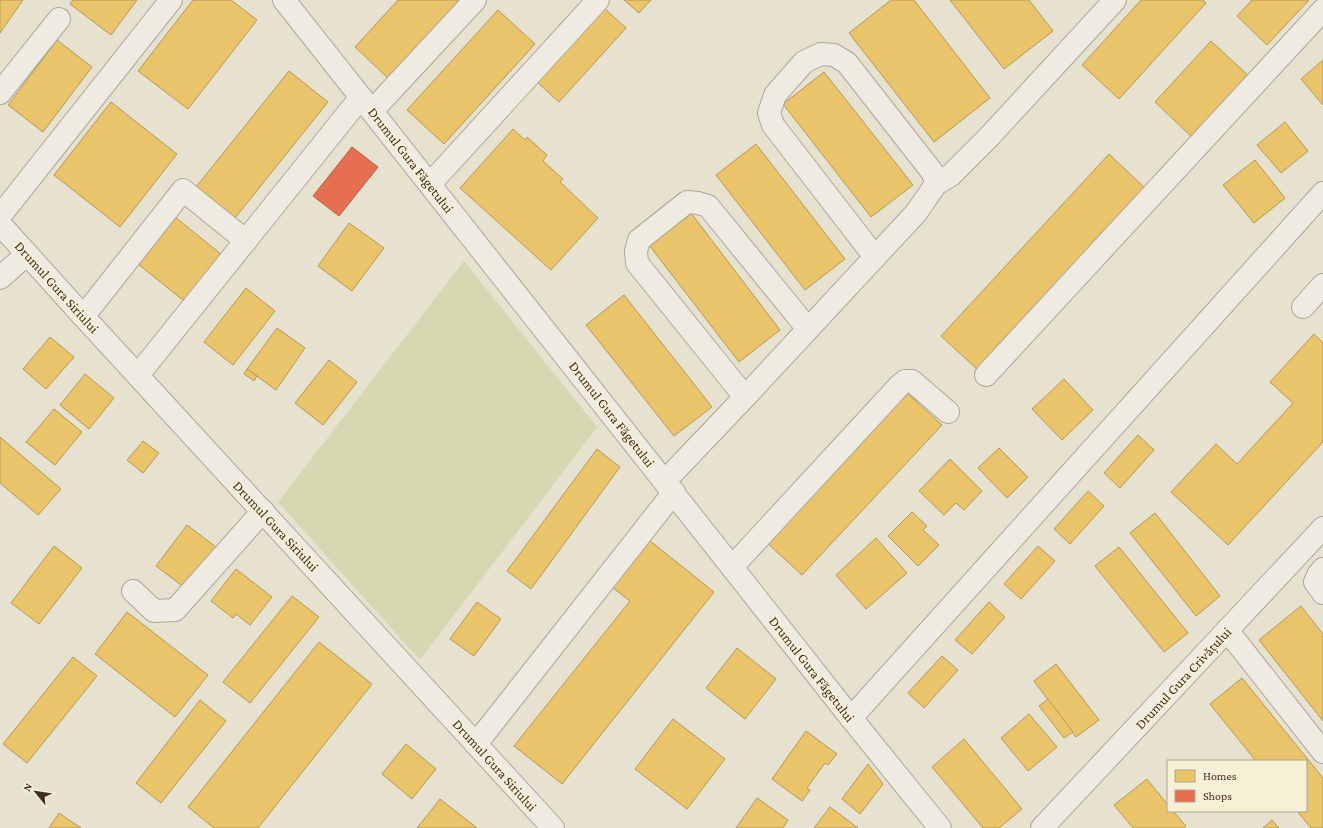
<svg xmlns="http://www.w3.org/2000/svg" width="1323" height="828" font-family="'Crimson Pro',serif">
  <rect width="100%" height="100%" fill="#e7e1d0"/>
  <path fill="#d6d8b2" d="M464 261 597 427 420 660 278 502Z"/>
  <g fill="#e9c46a" stroke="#b59754">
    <path d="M0 0H23L0 33Z"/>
    <path d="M73 0H137L111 35 70 4Z"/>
    <path d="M193 0H231L257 20 188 109 138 71Z"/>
    <path d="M398 0H462L389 79 355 47Z"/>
    <path d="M624 0H651L639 13Z"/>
    <path d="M891 0H914L990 98 934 142 849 33Z"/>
    <path d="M950 0H1029L1053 31 1004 69Z"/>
    <path d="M1141 0H1203L1206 3 1119 99 1082 65Z"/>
    <path d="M1252 0H1309L1267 45 1237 16Z"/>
    <path d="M604 8 626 28 559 102 537 82Z"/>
    <path d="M498 10 535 44 444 144 407 110Z"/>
    <path d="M57 40 92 67 43 132 8 105Z"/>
    <path d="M1211 41 1250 77 1193 138 1155 102Z"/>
    <path d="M1323 60V105L1301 79Z"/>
    <path d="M289 71 328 102 235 218 196 187Z"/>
    <path d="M824 72 913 185 871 217 783 104Z"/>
    <path d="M111 102 177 154 120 227 54 175Z"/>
    <path d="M1285 122 1308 151 1281 173 1257 145Z"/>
    <path d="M513 129 525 140 527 137 547 155 543 161 563 179 560 182 598 218 551 270 460 188Z"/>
    <path d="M756 144 845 259 805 290 716 175Z"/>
    <path d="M1109 154 1145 188 978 370 941 336Z"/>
    <path d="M1255 160 1285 198 1254 223 1223 185Z"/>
    <path d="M691 213 780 330 739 362 649 245Z"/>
    <path d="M175 217 227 259 189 305 138 264Z"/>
    <path d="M349 223 384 248 352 291 318 266Z"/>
    <path d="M246 288 275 311 233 365 204 342Z"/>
    <path d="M624 295 712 407 674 436 586 325Z"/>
    <path d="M277 328 305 348 276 390 247 369Z"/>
    <path d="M1314 334 1323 343V442L1228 545 1171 492 1216 444 1237 464 1293 403 1270 382Z"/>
    <path d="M50 337 74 357 46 389 23 369Z"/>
    <path d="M329 360 357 382 323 425 295 403Z"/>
    <path d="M247 369 257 376 254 381 244 374Z"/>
    <path d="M85 374 114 398 89 429 60 405Z"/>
    <path d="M1064 379 1093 410 1062 440 1032 409Z"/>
    <path d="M905 391 942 425 802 575 766 542Z"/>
    <path d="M54 409 82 432 55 465 26 442Z"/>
    <path d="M1138 435 1154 450 1120 488 1104 473Z"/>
    <path d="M0 437 61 489 38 515 0 483Z"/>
    <path d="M143 441 159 453 143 473 127 460Z"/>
    <path d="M999 448 1028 477 1007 498 978 468Z"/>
    <path d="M597 449 620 467 531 589 507 571Z"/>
    <path d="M950 459 982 491 964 510 956 503 944 515 919 491Z"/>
    <path d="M1088 491 1104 506 1070 544 1054 529Z"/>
    <path d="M912 512 927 526 923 530 939 545 918 566 888 536Z"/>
    <path d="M1155 513 1220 596 1196 616 1130 533Z"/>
    <path d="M187 525 216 547 185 588 156 566Z"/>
    <path d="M876 538 907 573 866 609 836 575Z"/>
    <path d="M649 540 714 592 562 784 514 746 630 601 612 587Z"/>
    <path d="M54 546 82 568 39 624 11 603Z"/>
    <path d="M1038 546 1055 561 1021 599 1004 584Z"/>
    <path d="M1119 547 1188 633 1164 652 1095 566Z"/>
    <path d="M236 569 272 597 250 625 236 614 233 618 211 601Z"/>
    <path d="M292 596 319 617 250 703 223 682Z"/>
    <path d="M477 602 501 619 474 656 450 639Z"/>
    <path d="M989 602 1005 617 972 654 955 640Z"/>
    <path d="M1301 606 1323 634V721L1259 640Z"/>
    <path d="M127 612 208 675 175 717 95 654Z"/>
    <path d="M319 642 372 684 258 828H214L188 807Z"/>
    <path d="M737 648 776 679 745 719 706 688Z"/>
    <path d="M942 656 958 670 924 708 908 693Z"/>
    <path d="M73 657 97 676 27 763 3 744Z"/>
    <path d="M1056 664 1099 720 1076 737 1034 681Z"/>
    <path d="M1242 678 1323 778V828H1311L1297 811H1306V761H1256L1210 704Z"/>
    <path d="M1048 699 1073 732 1064 738 1039 706Z"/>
    <path d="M200 700 226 721 161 803 136 783Z"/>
    <path d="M1029 714 1057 747 1028 771 1001 738Z"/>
    <path d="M673 719 725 759 687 809 635 769Z"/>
    <path d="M806 731 837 754 828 765 825 763 807 788 810 790 802 801 772 779Z"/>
    <path d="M964 739 1022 809 999 828H983L932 767Z"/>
    <path d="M406 744 436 769 412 799 382 774Z"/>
    <path d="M868 764 883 784 860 814 842 799Z"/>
    <path d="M1147 779 1168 805V811H1173L1186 826 1184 828H1133L1114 805Z"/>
    <path d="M757 798 788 820 783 828H736Z"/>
    <path d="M440 799 477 828H417Z"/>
    <path d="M830 807 858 828H814Z"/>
    <path d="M59 813 81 828H49Z"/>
    <path d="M1272 820 1279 828H1263Z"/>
  </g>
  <path fill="#e76f51" stroke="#b45c42" d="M352 147 378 167 339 216 313 196Z"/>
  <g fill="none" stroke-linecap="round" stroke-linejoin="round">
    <defs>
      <g id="minor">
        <path d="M284 0 851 718 940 828"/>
        <path d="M0 93 59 19"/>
        <path d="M372 111 475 0"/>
        <path d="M430 184 598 0"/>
        <path d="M0 216 171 0"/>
        <path d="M0 224 83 316 553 828"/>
        <path d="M875 257 773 125 769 113 775 95 804 62 821 54 834 55 847 63 933 173 936 184"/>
        <path d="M0 278 27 254"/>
        <path d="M1303 307 1323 285"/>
        <path d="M83 316 94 303 183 190 246 241"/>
        <path d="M138 375 361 97"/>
        <path d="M986 375 1323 10"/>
        <path d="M745 397 637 263 636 251 639 240 687 202 698 203 708 206 808 329"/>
        <path d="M665 481 745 397 916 213 936 184 951 175 988 138 1115 0"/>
        <path d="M732 567 900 385 905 381H912L948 412"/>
        <path d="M1323 569 1318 575 1315 582 1323 593"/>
        <path d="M133 591 154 611 175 610 263 511"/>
        <path d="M1227 630 1323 752"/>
        <path d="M851 718 1323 193"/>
        <path d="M476 744 674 492"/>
        <path d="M1042 828 1323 528"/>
      </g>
    </defs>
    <use href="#minor" stroke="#ada699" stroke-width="24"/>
    <use href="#minor" stroke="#f0ebe2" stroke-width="22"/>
  </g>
  <g text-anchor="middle" stroke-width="4" stroke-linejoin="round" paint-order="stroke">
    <g font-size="14" fill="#3d2e1f" stroke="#f8efd7">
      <text transform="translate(411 160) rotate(52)" y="5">Drumul Gura Făgetului</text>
      <text transform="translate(57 287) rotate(48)" y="5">Drumul Gura Siriului</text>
      <text transform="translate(612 414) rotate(52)" y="5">Drumul Gura Făgetului</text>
      <text transform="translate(276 526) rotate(47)" y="5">Drumul Gura Siriului</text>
      <text transform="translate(812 669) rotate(52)" y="5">Drumul Gura Făgetului</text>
      <text transform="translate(1183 678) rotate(-47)" y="5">Drumul Gura Crivățului</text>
      <text transform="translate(495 765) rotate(48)" y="5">Drumul Gura Siriului</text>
    </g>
  </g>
  <rect x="1167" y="760" width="140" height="52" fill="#f8efd7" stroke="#ada28d"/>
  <rect x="1175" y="770" width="20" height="12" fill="#e9c46a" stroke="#ada28d"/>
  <text x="1203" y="780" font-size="12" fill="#3d2e1f">Homes</text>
  <rect x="1175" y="790" width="20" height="12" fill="#e76f51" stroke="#ada28d"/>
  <text x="1203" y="800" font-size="12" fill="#3d2e1f">Shops</text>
  <g transform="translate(36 792) rotate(300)" stroke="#f8efd7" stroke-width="3" paint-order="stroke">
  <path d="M0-3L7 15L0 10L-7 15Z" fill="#3d2e1f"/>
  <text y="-6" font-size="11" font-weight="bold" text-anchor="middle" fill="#3d2e1f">N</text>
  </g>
</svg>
